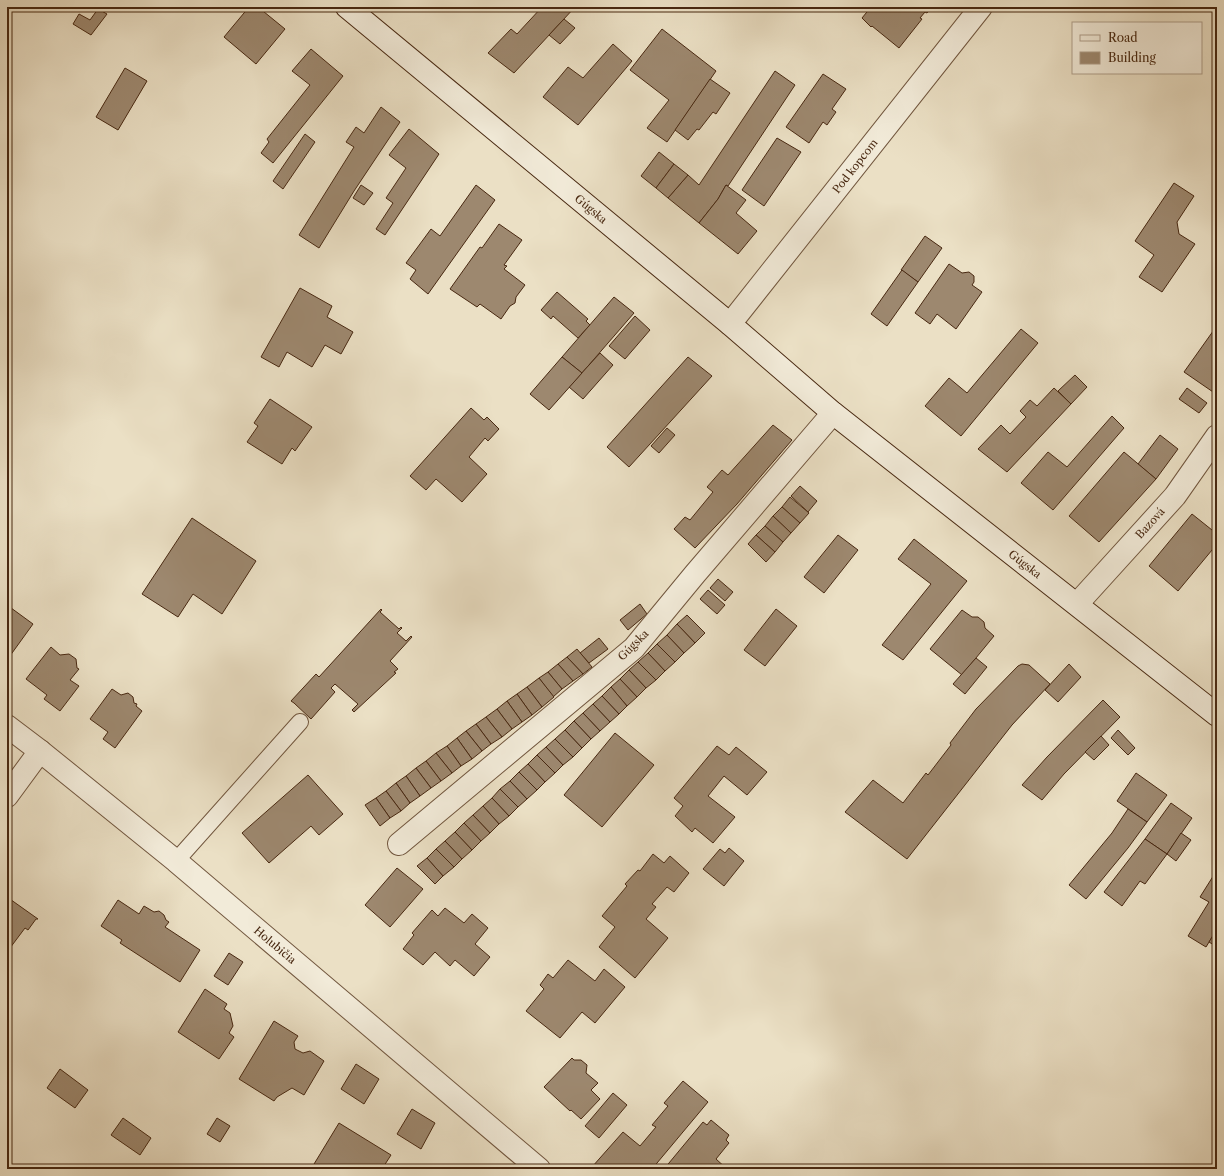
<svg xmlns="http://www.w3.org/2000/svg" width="1224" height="1176" font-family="'Libre Caslon Text',serif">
  <rect width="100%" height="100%" fill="#ebe0c5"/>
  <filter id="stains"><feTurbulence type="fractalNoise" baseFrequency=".005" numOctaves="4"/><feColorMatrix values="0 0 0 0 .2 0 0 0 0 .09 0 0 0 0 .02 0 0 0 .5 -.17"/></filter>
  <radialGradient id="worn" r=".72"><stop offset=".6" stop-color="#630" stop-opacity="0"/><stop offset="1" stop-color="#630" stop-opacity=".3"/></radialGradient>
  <g fill="#9d886f" stroke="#482811">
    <path d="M249 7H258L285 29 256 64 224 37Z"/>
    <path d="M542 7H575L514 73 488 53 511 29 517 34Z"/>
    <path d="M871 7H932L927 13 925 12 920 18 922 19 899 48 872 26 871 27 862 18Z"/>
    <path d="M98 9 107 14 91 35 73 24 79 14 90 20Z"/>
    <path d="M564 19 575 28 560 44 549 35Z"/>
    <path d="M662 29 716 71 667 142 647 128 669 100 630 70Z"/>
    <path d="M613 44 632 61 578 125 543 97 568 67 583 78Z"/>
    <path d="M311 49 343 76 273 163 261 153 269 142 267 139 310 85 292 71Z"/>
    <path d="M125 68 147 81 118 130 96 117Z"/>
    <path d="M775 71 795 85 728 186 726 185 718 199 699 223 668 198 688 175 699 185Z"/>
    <path d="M823 74 846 89 832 109 836 112 827 125 823 122 809 143 786 127Z"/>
    <path d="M710 79 730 93 716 114 713 112 699 130 697 129 688 140 675 130Z"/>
    <path d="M381 107 400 122 354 191 319 248 299 235 354 147 346 142 356 127 364 133Z"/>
    <path d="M409 129 439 154 385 235 376 229 393 203 386 198 406 168 389 155Z"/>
    <path d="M305 134 315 142 283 189 273 181Z"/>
    <path d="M777 138 801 152 764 206 742 190Z"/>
    <path d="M659 152 674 164 656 188 641 176Z"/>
    <path d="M674 164 688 175 668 198 656 188Z"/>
    <path d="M1174 183 1194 196 1177 222 1179 234 1195 244 1162 292 1139 277 1154 255 1135 241Z"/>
    <path d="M361 185 373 193 364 205 353 198Z"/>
    <path d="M476 185 495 200 428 294 410 279 416 270 406 263 431 229 440 236Z"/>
    <path d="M726 185 746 200 736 213 757 231 738 254 699 223 718 199Z"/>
    <path d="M499 224 522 240 504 265 507 266 504 269 525 285 516 297 515 303 510 306 501 319 480 304 477 307 450 289 480 247 482 248Z"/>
    <path d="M925 236 942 248 918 282 901 270Z"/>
    <path d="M949 264 962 273 969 272 974 276V282L972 285 982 292 956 329 937 314 930 324 915 313Z"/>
    <path d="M902 270 918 282 887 326 871 314Z"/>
    <path d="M300 288 332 306 327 317 353 332 341 354 325 345 312 367 287 352 279 367 261 357Z"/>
    <path d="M557 292 588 319 586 321 590 325 578 338 553 316 551 319 541 310Z"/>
    <path d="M614 297 634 313 582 373 562 357Z"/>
    <path d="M635 316 650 330 625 359 609 346Z"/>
    <path d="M1216 327 1217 393 1216 394 1184 372Z"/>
    <path d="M1021 329 1038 343 961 436 925 406 949 378 967 393Z"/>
    <path d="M600 353 613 365 583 399 569 387Z"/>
    <path d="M562 357 582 373 549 410 530 394Z"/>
    <path d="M688 357 712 376 629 467 607 447Z"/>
    <path d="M1075 375 1087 387 1071 404 1058 391Z"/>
    <path d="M1054 388 1071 404 1007 472 978 449 1001 425 1010 434 1026 417 1020 411 1030 400 1037 406Z"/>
    <path d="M1187 388 1207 403 1199 413 1179 399Z"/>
    <path d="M270 399 312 427 295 451 292 448 282 464 247 442 258 426 254 423Z"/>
    <path d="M471 408 484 420 487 417 499 429 488 441 485 438 469 457 487 474 462 502 436 479 426 490 410 476Z"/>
    <path d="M1112 416 1124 428 1053 510 1021 483 1048 452 1067 467Z"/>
    <path d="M773 425 792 440 737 504 695 548 674 529 685 517 690 520 713 492 707 487 722 470 728 475Z"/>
    <path d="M667 428 675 435 659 453 651 446Z"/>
    <path d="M1160 435 1178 449 1156 479 1138 464Z"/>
    <path d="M1124 452 1156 479 1099 542 1069 516Z"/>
    <path d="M800 486 817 501 808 512 791 496Z"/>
    <path d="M790 497 809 513 800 523 782 507Z"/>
    <path d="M782 507 800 523 791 533 773 516Z"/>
    <path d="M1192 514 1217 534V544L1178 591 1149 566Z"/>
    <path d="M773 516 791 533 783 542 765 526Z"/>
    <path d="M192 518 256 561 222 614 193 594 178 617 142 594Z"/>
    <path d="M765 526 783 542 775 552 756 535Z"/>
    <path d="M756 535 775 552 766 562 748 544Z"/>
    <path d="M838 535 858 550 824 593 804 577Z"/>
    <path d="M914 539 967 581 903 660 882 645 931 584 898 559Z"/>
    <path d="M718 579 733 592 725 601 710 588Z"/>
    <path d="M708 590 725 605 717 614 700 599Z"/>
    <path d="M640 604 647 614 628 630 620 620Z"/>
    <path d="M7 605 33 624 7 660Z"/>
    <path d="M381 609 382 610 380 612 399 629 401 627 402 628 397 633 406 641 411 636 412 637 390 661 398 669 394 672 396 673 354 712 352 710 358 704 335 684 331 688 335 692 311 719 294 703 291 701 316 674 319 677Z"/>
    <path d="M776 609 797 626 765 666 744 650Z"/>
    <path d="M962 610 972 617H978L984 622 985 628 994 636 962 675 930 649Z"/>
    <path d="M687 615 705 633 695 643 677 624Z"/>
    <path d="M677 624 695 643 684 653 667 635Z"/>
    <path d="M667 635 684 653 675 662 657 644Z"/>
    <path d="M599 638 608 649 589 663 580 653Z"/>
    <path d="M657 644 675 662 665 671 648 653Z"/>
    <path d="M51 647 60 655 69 654 76 659 77 668 79 669 70 680 79 686 60 711 44 699 47 695 26 679Z"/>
    <path d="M577 649 592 667 583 674 567 657Z"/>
    <path d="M648 653 665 671 656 680 638 662Z"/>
    <path d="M567 657 583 674 573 681 558 664Z"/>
    <path d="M976 658 987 667 965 694 953 684Z"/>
    <path d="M638 662 656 680 646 688 629 670Z"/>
    <path d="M558 664 573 681 562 689 548 672Z"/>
    <path d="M1022 664 1029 665 1050 684 1012 725 907 859 845 812 873 780 903 803 926 773 928 775 951 745 950 743 976 709 1018 666Z"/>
    <path d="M1069 664 1081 677 1058 702 1045 690Z"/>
    <path d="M629 670 646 688 637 697 620 679Z"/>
    <path d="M548 672 562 689 553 697 539 678Z"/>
    <path d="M539 678 554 697 542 707 527 687Z"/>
    <path d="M620 679 637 697 627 706 611 687Z"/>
    <path d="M527 687 542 707 532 715 517 694Z"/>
    <path d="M611 687 627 706 619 714 602 696Z"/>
    <path d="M112 689 121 695 128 693 133 697 134 703 137 704 136 706 142 711 115 748 103 739 108 732 90 719Z"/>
    <path d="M517 694 532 715 522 722 507 701Z"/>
    <path d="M602 696 619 714 610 722 593 704Z"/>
    <path d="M1103 700 1120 717 1064 774 1042 800 1022 785 1047 757Z"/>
    <path d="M507 701 522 722 512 729 497 709Z"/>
    <path d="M593 704 610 722 600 731 583 713Z"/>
    <path d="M497 709 512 729 502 737 486 717Z"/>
    <path d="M583 713 600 731 591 739 574 721Z"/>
    <path d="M486 717 502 737 491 744 476 724Z"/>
    <path d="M574 721 591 739 582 748 565 730Z"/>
    <path d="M476 724 491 744 482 751 466 731Z"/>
    <path d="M565 730 582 748 573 757 555 739Z"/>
    <path d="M1118 730 1135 748 1128 755 1111 738Z"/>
    <path d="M466 731 482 751 472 759 457 738Z"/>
    <path d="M615 733 654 765 602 827 564 795Z"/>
    <path d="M1101 736 1109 745 1094 760 1085 752Z"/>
    <path d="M457 738 472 759 461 766 447 746Z"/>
    <path d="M555 739 573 757 563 765 546 747Z"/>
    <path d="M447 746 461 766 452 773 436 753Z"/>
    <path d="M717 746 729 755 736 747 767 772 747 795 724 776 708 796 735 817 713 843 695 828 692 832 675 816 683 806 674 798Z"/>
    <path d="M546 747 563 765 555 773 537 755Z"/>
    <path d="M436 753 452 773 441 781 426 761Z"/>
    <path d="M537 755 555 773 545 782 528 764Z"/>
    <path d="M426 761 441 781 431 788 416 768Z"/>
    <path d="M528 764 545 782 537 790 519 772Z"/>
    <path d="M416 768 431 788 420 796 406 776Z"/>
    <path d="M519 772 537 790 527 799 510 781Z"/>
    <path d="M1136 773 1167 795 1147 822 1117 801Z"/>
    <path d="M308 775 343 814 319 835 311 826 269 863 242 833Z"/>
    <path d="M406 776 420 796 410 803 396 783Z"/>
    <path d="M510 781 527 799 518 807 500 789Z"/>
    <path d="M396 783 410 803 401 811 386 791Z"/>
    <path d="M500 789 518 807 509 816 492 798Z"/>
    <path d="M386 791 401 811 390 818 376 798Z"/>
    <path d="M376 798 390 818 380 826 365 805Z"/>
    <path d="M492 798 509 816 499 824 483 806Z"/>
    <path d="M1171 803 1192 818 1167 854 1145 839Z"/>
    <path d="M483 806 499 824 490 833 473 815Z"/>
    <path d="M1128 809 1147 822 1128 848 1086 899 1069 885 1112 833Z"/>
    <path d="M473 815 490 833 481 841 464 823Z"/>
    <path d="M464 823 481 841 472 850 455 832Z"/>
    <path d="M455 832 472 850 462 859 445 841Z"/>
    <path d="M1181 833 1191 840 1176 861 1167 854Z"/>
    <path d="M1145 839 1167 854 1145 884 1140 881 1122 906 1104 892Z"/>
    <path d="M445 841 462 859 454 867 436 849Z"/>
    <path d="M729 848 744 861 724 886 703 869 720 849 725 853Z"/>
    <path d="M436 849 454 867 443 876 427 858Z"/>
    <path d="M653 854 664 863 670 856 689 873 674 892 667 887 652 904 656 907 646 919 668 938 635 978 599 947 615 927 602 916 627 886 625 884 638 870 640 871Z"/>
    <path d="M427 858 443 876 435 884 417 866Z"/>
    <path d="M397 868 423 889 390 927 365 905Z"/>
    <path d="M1217 870V929L1206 947 1188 936 1209 902 1200 897Z"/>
    <path d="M7 897 38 919H36L28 930 25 928 7 952Z"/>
    <path d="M118 900 139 914 144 906 154 912 159 911 164 915 166 920 169 922 165 927 200 950 180 982 120 943 122 940 101 926Z"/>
    <path d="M445 908 464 923 472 914 488 928 475 944 490 957 474 976 455 960 450 966 435 952 423 965 403 949 414 935 412 933 432 910 438 916Z"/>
    <path d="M1217 929V947L1209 942Z"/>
    <path d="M229 953 243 962 228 985 214 976Z"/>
    <path d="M568 960 595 981 604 969 625 987 595 1023 582 1012 560 1038 526 1011 544 989 540 985 548 974 553 978Z"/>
    <path d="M205 989 227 1004 224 1009 230 1013 233 1026 229 1033 234 1037 219 1059 178 1032Z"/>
    <path d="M274 1021 298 1036 294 1042 295 1049 303 1053 310 1051 324 1061 304 1095 292 1088 277 1097 274 1101 239 1079Z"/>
    <path d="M572 1058 574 1060H581L587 1065 586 1073 598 1083 591 1090 600 1099 581 1119 571 1110 570 1111 544 1087Z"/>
    <path d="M356 1064 379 1079 364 1104 341 1089Z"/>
    <path d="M60 1069 88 1090 75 1108 47 1088Z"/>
    <path d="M683 1081 708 1102 652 1169H595L592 1167 623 1132 640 1146 656 1127 652 1125 668 1106 664 1103Z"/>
    <path d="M613 1093 627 1105 599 1138 585 1126Z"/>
    <path d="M412 1109 435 1123 421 1149 397 1134Z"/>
    <path d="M123 1118 151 1138 140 1155 111 1135Z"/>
    <path d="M217 1118 230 1126 220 1142 207 1134Z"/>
    <path d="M711 1120 729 1135 726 1140 729 1143 716 1159 727 1169H664L703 1122 707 1125Z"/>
    <path d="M339 1123 391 1155 382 1169H311Z"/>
  </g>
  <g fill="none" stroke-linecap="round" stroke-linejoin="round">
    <defs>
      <path id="service" d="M176 861 300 722"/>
      <g id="minor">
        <path d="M730 324 981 7"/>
        <path d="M1077 604 1175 496 1217 436"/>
        <path d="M7 726 40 751 176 861 539 1169"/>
        <path d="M7 796 40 751"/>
        <path d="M399 844 634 648 695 574 833 413"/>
      </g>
      <path id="secondary" d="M347 7 730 324 833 413 1217 715"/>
    </defs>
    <use href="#service" stroke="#71563e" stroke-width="18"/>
    <use href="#minor" stroke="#71563e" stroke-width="24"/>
    <use href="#secondary" stroke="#482811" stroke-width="24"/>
    <use href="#service" stroke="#f2ebd9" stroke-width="16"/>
    <use href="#minor" stroke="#f2ebd9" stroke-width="22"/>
    <use href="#secondary" stroke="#f2ebd9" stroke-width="22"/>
  </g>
  <g text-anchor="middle" stroke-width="3.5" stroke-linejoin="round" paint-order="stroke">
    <g font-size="11" fill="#482811" stroke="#f2ebd9">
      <text transform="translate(855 166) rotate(-52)" y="4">Pod kopcom</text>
      <text transform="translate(591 209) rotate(40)" y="4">Gúgska</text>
      <text transform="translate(1150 523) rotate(-48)" y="4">Bazová</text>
      <text transform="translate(1025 564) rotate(38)" y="4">Gúgska</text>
      <text transform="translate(633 645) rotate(-45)" y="4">Gúgska</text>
      <text transform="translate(275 945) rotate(40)" y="4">Holubičia</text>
    </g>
  </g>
  <rect width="1224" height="1176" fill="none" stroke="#ebe0c5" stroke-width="24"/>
  <rect x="8" y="8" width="1208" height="1160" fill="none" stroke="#482811" stroke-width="2"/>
  <rect x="12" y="12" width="1200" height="1152" fill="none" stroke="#482811"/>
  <rect x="1072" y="22" width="130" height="52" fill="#f2ebd9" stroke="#ae9d89"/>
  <rect x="1080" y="35" width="20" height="6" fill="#f2ebd9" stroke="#ae9d89"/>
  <text x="1108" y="42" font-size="12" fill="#482811">Road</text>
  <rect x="1080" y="52" width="20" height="12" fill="#9d886f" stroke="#ae9d89"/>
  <text x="1108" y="62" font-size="12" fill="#482811">Building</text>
  <rect width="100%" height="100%" filter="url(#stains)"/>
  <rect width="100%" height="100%" fill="url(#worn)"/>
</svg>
